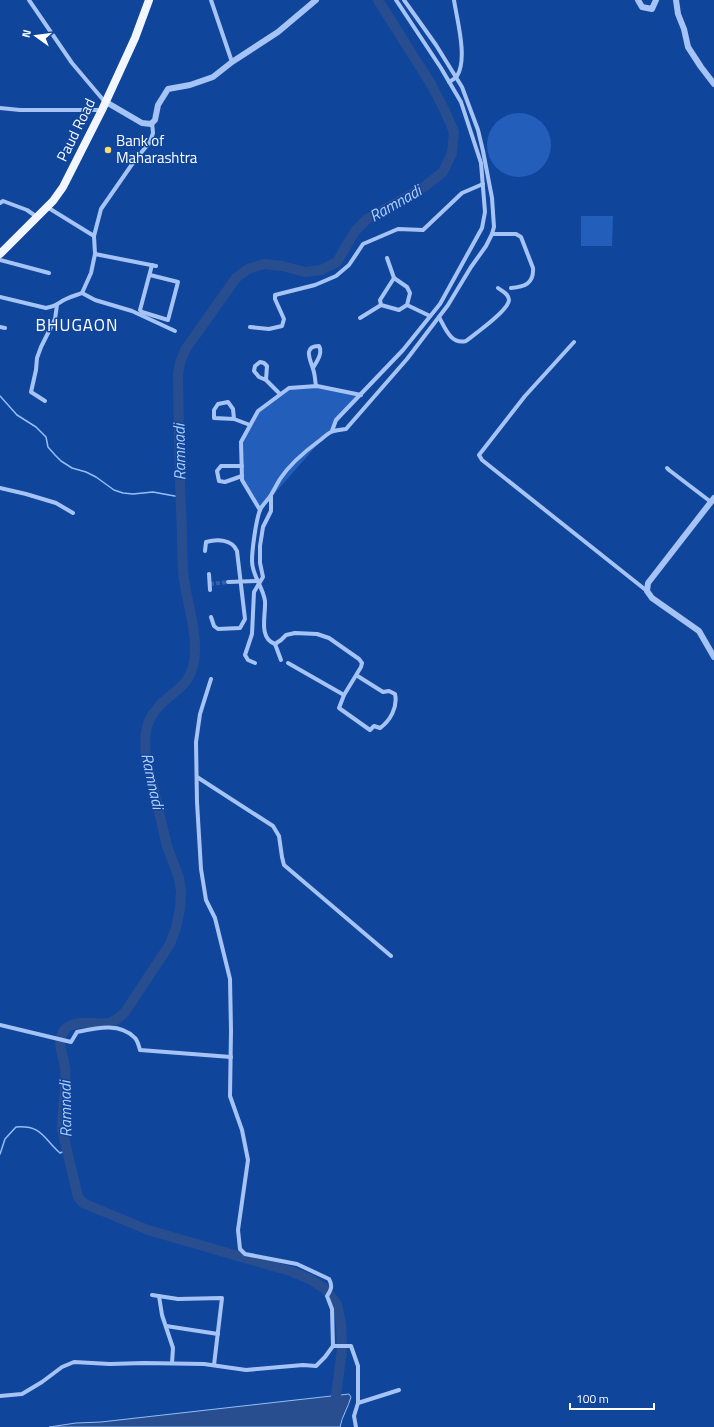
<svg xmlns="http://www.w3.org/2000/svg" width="714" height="1427" font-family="'Titillium Web',sans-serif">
  <rect width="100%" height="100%" fill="#10459c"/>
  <g fill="#235eba">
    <circle cx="519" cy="145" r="32"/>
    <path d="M581 216H613L612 246H581Z"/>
    <path d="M317 386 361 395 260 510 242 480 241 442 258 411 289 388Z"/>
  </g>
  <path fill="#284e90" stroke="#96bef8" d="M349 1394 351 1397C348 1408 342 1416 340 1427H49L76 1423 101 1422Z"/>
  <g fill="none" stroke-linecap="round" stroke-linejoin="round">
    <g stroke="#96bef8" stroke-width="1.5">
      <path d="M0 396 17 415 36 427 46 437 48 447 55 455 61 461 72 468 86 472 96 477 114 490 123 493 133 494 153 492 180 497"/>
      <path d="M0 1154 5 1139 16 1127C42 1125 43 1138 60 1153L67 1150"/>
    </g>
    <path stroke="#284e90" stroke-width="10" d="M336 1396 342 1349 341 1324 337 1304 325 1289 310 1279 290 1271 148 1230 83 1203 78 1197 62 1129C62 1108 67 1089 65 1068 64 1057 57 1045 62 1034 65 1027 72 1024 80 1023 101 1021 108 1030 125 1012L170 944 176 928 180 909 181 891 179 878 167 846 146 757C145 744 144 731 150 719 165 689 194 694 195 651 196 626 187 603 184 579 182 563 182 546 182 530 179 479 179 427 178 375L180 363 185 350 236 278 248 269 264 264 282 266 305 272 321 270 337 262 355 231 367 219 424 187 443 172 452 153 454 132 445 111 431 84 378 0"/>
    <path stroke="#3461ab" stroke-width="4" stroke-dasharray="4 2" stroke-linecap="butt" d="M210 584 228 582"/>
    <g stroke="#a5c4f5" stroke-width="4">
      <path d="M29 0 72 63 105 102"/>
      <path d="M211 0 232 62"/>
      <path d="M449 82C452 80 455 79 457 76 468 59 457 20 454 0"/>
      <path d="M0 108 20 110H102"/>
      <path d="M0 203 3 201 27 210 37 217"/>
      <path d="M47 207 94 236 101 209 135 160 150 142 153 133 152 122"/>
      <path d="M492 234H516L521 237 533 268C534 284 524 287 511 288"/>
      <path d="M95 254 156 266"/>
      <path d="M387 258 394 278"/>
      <path d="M0 260 49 273"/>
      <path d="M150 275 178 282 168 320 142 312 140 310 152 265"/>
      <path d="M82 293 95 300 132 311 175 331"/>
      <path d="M0 297 46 308C58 306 57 303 66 299 72 296 77 295 82 293L91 273 95 254 94 236"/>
      <path d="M407 305 410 293 407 287 394 278 380 300 381 305 399 310 407 305 430 316"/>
      <path d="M439 317C445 328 451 345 466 341 475 334 509 310 509 300 509 294 502 291 498 288"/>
      <path d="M360 318 381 305"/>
      <path d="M0 327 5 328"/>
      <path d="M250 327 269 329 282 326 284 319 275 299V295L315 285 336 276 349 265 363 244 398 229 423 230 462 193 483 184"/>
      <path d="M574 342 525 396 479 455 482 460 647 591"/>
      <path d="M313 368C317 361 323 353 319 346 302 346 311 361 313 369 315 374 315 380 316 386"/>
      <path d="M266 380 267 366 264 363 260 362 255 366 254 371 259 377 266 380 280 394"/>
      <path d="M45 401 31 392 36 370 37 358 41 347 55 319 57 305"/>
      <path d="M234 419 233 409 228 402 218 404 214 410V418L234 419 250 425"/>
      <path d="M332 431 336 420 403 350 440 304 482 228 485 212 481 163 461 102 441 68 396 0"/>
      <path d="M242 466H221L217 471 219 481 225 482 242 476"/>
      <path d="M667 468 669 470 711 502"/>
      <path d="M0 488 26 494 56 503 73 513"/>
      <path d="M260 510 242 480 241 442 258 411 289 388 317 386 361 395"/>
      <path d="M205 551 206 542C217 539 232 539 237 551L245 619 240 628 218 629 214 626 211 617"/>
      <path d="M209 574 210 590"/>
      <path d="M228 582 257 581"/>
      <path d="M275 644 281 660"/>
      <path d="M255 663 248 660 245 655 252 634 254 592 263 577 260 563V546L263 527 271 511V496"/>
      <path d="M288 663 344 695"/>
      <path d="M356 675 383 692 389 691 395 694C398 707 390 721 380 728L374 726 370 730 339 708 344 695 361 667 362 663 359 659 329 638 317 634 295 633 286 635 281 640 275 644C258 638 266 615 265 601 263 586 252 576 252 561 252 550 256 520 260 510 262 505 268 500 271 495 274 490 277 484 280 479 290 464 304 452 319 441 323 438 327 434 331 432 335 430 341 430 346 429L407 359 448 305 471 267 486 246 492 234 494 227 492 198 483 151 478 130 462 87 436 45 404 0"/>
      <path d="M211 679 200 714 196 742 197 802 201 869 206 900 215 918 230 979 231 1030 230 1096 242 1130 248 1160 238 1230 240 1249 245 1254 297 1264 329 1279C333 1286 331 1290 327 1296L332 1309 333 1346"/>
      <path d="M197 777 273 826 279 836 282 857 284 865 391 956"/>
      <path d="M0 1025 71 1042 77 1032C96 1028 120 1022 135 1038 138 1041 139 1047 140 1050L231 1057"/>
      <path d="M152 1295 178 1299 222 1298 214 1365"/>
      <path d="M159 1296 162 1315 173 1348 172 1363"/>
      <path d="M166 1326 218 1334"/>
      <path d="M0 1396 22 1394 42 1382 62 1367 74 1362 110 1364 144 1363 204 1364 246 1370 303 1365 316 1366 325 1357 333 1346H351L358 1366V1403L399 1390"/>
      <path d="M356 1427 354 1416 358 1403"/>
    </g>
    <g stroke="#a5c4f5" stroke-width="6">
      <path d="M638 0 642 7 652 9 656 0"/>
      <path d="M676 0 678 14 684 29 688 47 701 67 714 84"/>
      <path d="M106 102 142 123 151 124 155 120 158 105 168 89 190 85 213 77 232 62 278 32 316 0"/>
      <path d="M714 498 648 583 647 591 652 598 699 631 714 657"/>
    </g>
    <path stroke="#f2f6ff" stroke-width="8" d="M0 254 53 201 63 187 102 110 135 38 149 0"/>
  </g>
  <circle fill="#ffdc68" stroke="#10459c" stroke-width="1.5" cx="108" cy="150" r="4"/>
  <g text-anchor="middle" stroke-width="3" stroke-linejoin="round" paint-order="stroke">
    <g font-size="15" fill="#fff" stroke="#10459c">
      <text transform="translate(76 130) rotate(-64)" y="5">Paud Road</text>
    </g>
    <g font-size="15" fill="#fff" stroke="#10459c" text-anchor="start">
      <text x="116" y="146">Bank of<tspan x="116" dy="17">Maharashtra</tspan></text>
    </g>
    <g font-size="16" font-style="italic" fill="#b1cffb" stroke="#10459c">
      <text transform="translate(395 203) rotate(-30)" y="6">Ramnadi</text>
      <text transform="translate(179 452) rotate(-91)" y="6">Ramnadi</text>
      <text transform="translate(153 781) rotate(78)" y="6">Ramnadi</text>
      <text transform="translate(65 1109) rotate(-91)" y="6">Ramnadi</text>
    </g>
    <g font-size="17" letter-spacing="1" fill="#fff" stroke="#10459c">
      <text x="77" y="331">BHUGAON</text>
    </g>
  </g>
  <g transform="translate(36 36) rotate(284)" stroke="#10459c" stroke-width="3" paint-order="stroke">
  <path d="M0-3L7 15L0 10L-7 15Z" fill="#ffffff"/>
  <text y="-6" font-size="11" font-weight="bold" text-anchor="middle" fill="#ffffff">N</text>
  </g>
  <path d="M570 1403v6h84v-6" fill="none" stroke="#ffffff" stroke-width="2"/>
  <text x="576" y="1403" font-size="12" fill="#ffffff" stroke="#10459c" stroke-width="3" paint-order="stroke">100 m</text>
</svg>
